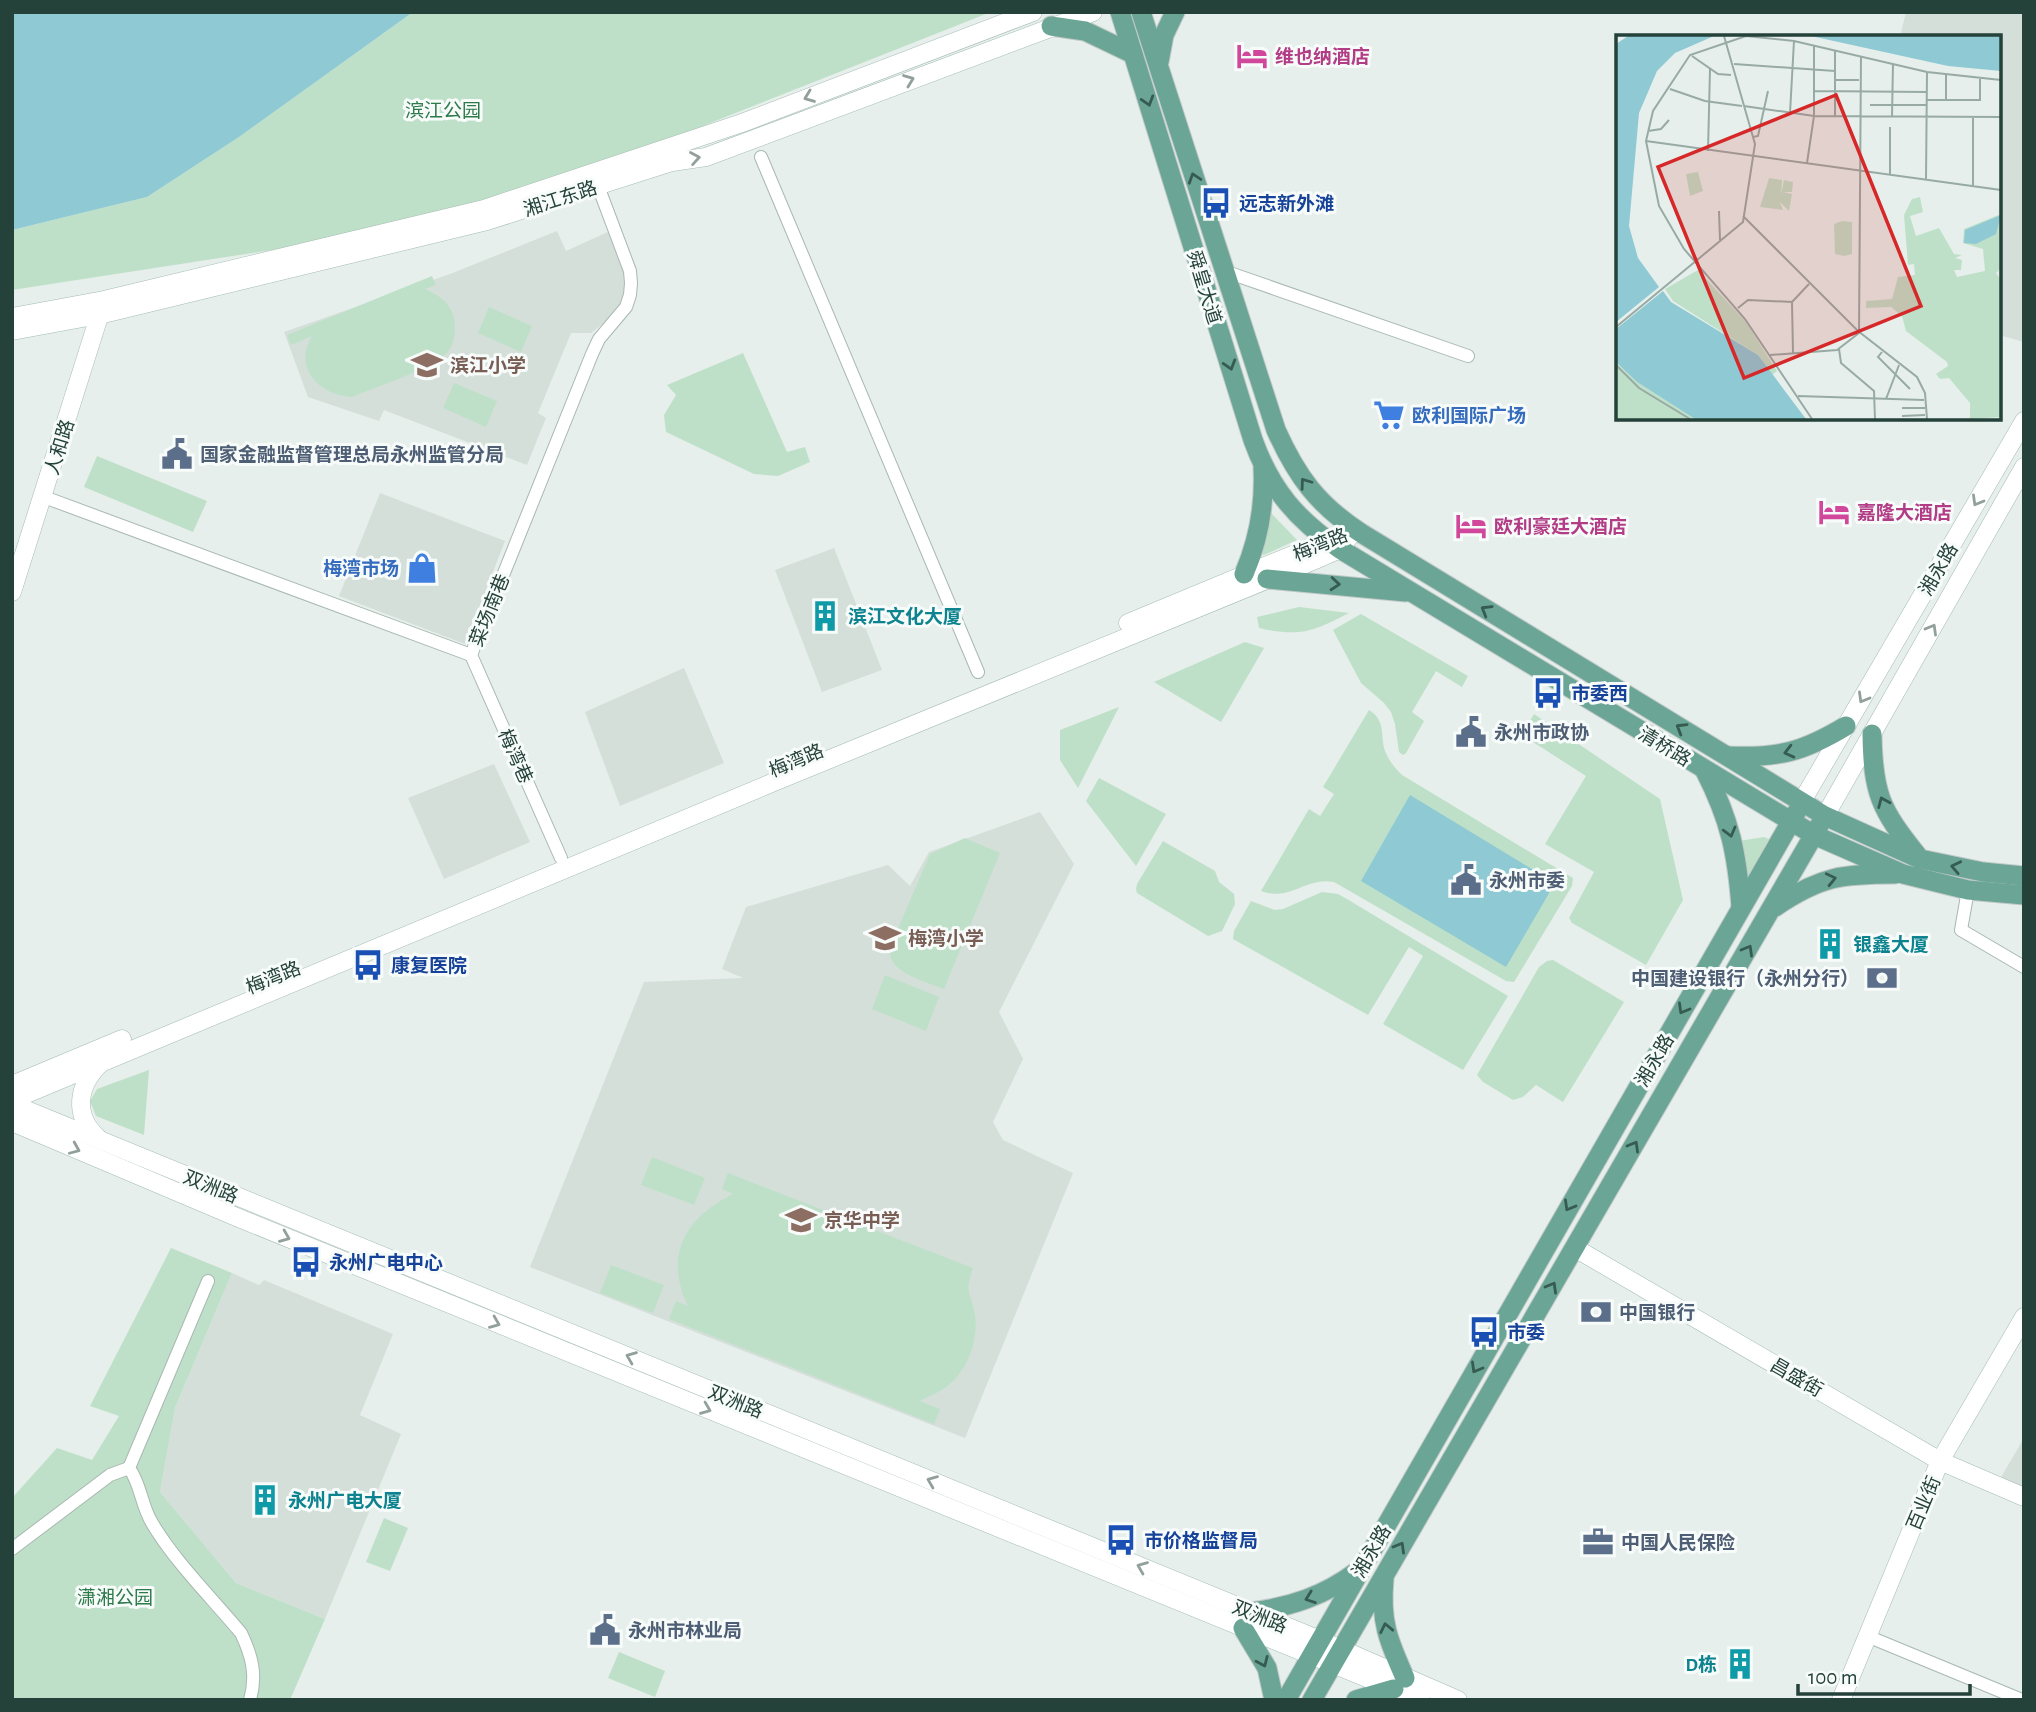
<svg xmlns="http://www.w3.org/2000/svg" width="2036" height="1712" font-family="'Alegreya Sans','Noto Sans SC',sans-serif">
  <rect width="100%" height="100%" fill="#e6efeb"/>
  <g fill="#d4dfda">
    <path d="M1906 12H2024V342L1999 335V37H1900Z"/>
    <path d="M557 231 566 251 610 231 627 281 625 298 616 313 591 333H571L538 413 546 418 527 465 384 410 379 421 308 397 284 332 450 274Z"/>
    <path d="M380 493 505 541 465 644 339 596Z"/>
    <path d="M834 548 882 670 822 692 775 570Z"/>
    <path d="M684 668 724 763 620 806 585 712Z"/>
    <path d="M494 764 530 842 444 879 408 798Z"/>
    <path d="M1040 812 1074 864 999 1012 1023 1059 993 1122 1003 1140 1073 1173 965 1438 530 1267 644 982 743 978 722 969 746 907 888 865 910 886 929 852Z"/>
    <path d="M232 1273 259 1285 264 1280 393 1334 360 1415 401 1434 325 1619 236 1583 160 1492 175 1408Z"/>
    <path d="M2024 1438V1489L2000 1479Z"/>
  </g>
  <g fill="#bfe0c8">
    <path d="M413 12H991L670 139 543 183 454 208 291 247 12 290V230L147 197 239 137Z"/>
    <path d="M432 276 436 285 425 289C439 295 451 303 454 319 456 329 455 342 449 350 438 367 373 388 352 397 319 395 293 368 312 336L291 345 287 335Z"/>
    <path d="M489 307 532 326 521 352 478 333Z"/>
    <path d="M743 353 787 452 805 447 810 462 778 476 754 474 666 432 664 415 676 395 667 385Z"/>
    <path d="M454 383 497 401 486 427 443 408Z"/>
    <path d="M97 456 207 501 193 532 84 487Z"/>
    <path d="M1269 511 1297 540 1264 555 1262 554Z"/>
    <path d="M1299 607 1349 613C1312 632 1300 637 1259 628L1257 617Z"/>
    <path d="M1361 614 1468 676 1462 687 1436 671 1412 712 1424 721 1406 753 1403 755 1399 752 1395 724 1391 712 1384 703 1361 683 1333 630Z"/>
    <path d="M1245 642 1264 648 1221 722 1154 682Z"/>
    <path d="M1119 707 1078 788 1060 760V730Z"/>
    <path d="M1369 710C1386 720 1380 735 1385 751 1389 761 1395 768 1402 775L1573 878 1572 886 1514 982 1506 981 1334 882C1304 877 1292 902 1261 891L1309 809 1320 816 1334 794 1323 787Z"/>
    <path d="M1534 714 1660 799 1683 900 1646 965 1572 923 1569 918 1594 872 1545 844 1586 776 1522 735Z"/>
    <path d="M1099 778 1166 814 1136 866 1086 801Z"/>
    <path d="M1764 837 1769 839 1747 879 1739 841Z"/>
    <path d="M965 838 1000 853 944 989C925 981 886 973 890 947L930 854Z"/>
    <path d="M1163 841 1215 871 1219 882 1234 894 1235 904 1222 931 1208 936 1137 893 1136 889 1137 884Z"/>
    <path d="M1322 892 1338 894 1347 899 1508 996 1463 1070 1383 1024 1423 956 1409 947 1368 1015 1233 939 1234 931 1251 901 1275 910 1283 909Z"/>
    <path d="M1553 960 1624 1002 1563 1102 1536 1085 1523 1097 1513 1100 1483 1082 1477 1075 1539 967 1547 961Z"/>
    <path d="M885 975 939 997 926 1031 872 1009Z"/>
    <path d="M149 1070 144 1135 96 1116 90 1101 97 1089Z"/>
    <path d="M652 1157 705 1178 694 1205 641 1185Z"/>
    <path d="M728 1173 973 1268C964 1294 971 1291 975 1315 979 1344 965 1377 940 1391 934 1395 926 1397 920 1401L940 1409 934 1424 669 1319 676 1301 688 1306C663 1255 686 1217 733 1194L722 1189Z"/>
    <path d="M171 1248 232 1273 175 1408 160 1492 236 1583 325 1619 290 1700H12V1498L57 1448 92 1460 119 1416 90 1406Z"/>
    <path d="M611 1265 664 1285 653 1313 600 1293Z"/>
    <path d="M384 1518 408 1528 390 1571 366 1562Z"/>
    <path d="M619 1652 665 1671 655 1697 608 1678Z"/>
  </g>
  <g fill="#8ec9d4">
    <path d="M12 12H413L239 137 147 197 12 230Z"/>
    <path d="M1410 795 1555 883 1506 967 1361 881Z"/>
  </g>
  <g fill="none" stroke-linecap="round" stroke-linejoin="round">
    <defs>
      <g id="street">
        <path d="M761 157 978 672"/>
        <path d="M1224 271 1468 356"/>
        <path d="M44 497 471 655 592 354 599 339 626 307 630 295 631 283 630 271 598 186"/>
        <path d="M471 655 561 858"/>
        <path d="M1968 890 1961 930 2024 967"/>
        <path d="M208 1281 129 1468C141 1484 141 1505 152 1523 176 1563 211 1597 241 1633 252 1656 257 1675 250 1700"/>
        <path d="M12 1549 110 1475 129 1468"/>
        <path d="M1867 1636 2022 1700"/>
      </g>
      <g id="secondary">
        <path d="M12 317 104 300 484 209 742 123 1033 12"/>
        <path d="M12 331 99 315 487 221 672 162 706 157 1093 12"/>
        <path d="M12 592 102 307"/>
        <path d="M1128 623 1338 536"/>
        <path d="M1801 803 2024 421"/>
        <path d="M1825 816 2024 467"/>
        <path d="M12 1085 122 1039"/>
        <path d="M12 1100 774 782 1315 560 1340 549 1355 529"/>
        <path d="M12 1104 1320 1640 1458 1700"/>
        <path d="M12 1122 234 1216 1421 1700"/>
        <path d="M98 1138C73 1116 77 1085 101 1063"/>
        <path d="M1575 1248 1940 1461 2024 1497"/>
        <path d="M1841 1700 1940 1461 2024 1317"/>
      </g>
      <g id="primary">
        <path d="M1120 12 1253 440C1271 490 1297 520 1340 549L1814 835 1903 874 1968 890 2024 895"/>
        <path d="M1141 12 1276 430C1297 477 1318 505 1361 533L1825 816 1920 859 1983 872 2024 876"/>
        <path d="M1051 26 1085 31 1133 54"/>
        <path d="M1159 62 1164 35 1175 12"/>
        <path d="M1244 574C1259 539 1265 506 1263 468"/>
        <path d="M1267 579 1406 592"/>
        <path d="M1872 734C1873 793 1880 809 1917 855"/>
        <path d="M1728 756C1779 758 1803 752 1846 726"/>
        <path d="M1705 771C1730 820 1737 853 1741 907"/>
        <path d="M1775 907C1821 876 1842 874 1895 874"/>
        <path d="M1384 1579C1380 1621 1388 1640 1405 1678"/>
        <path d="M1251 1612C1290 1607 1324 1596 1356 1572"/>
        <path d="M1243 1628 1267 1668 1274 1700"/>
        <path d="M1286 1700 1796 813"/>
        <path d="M1312 1700 1819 826"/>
        <path d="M1356 1700 1394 1689"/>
      </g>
    </defs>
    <use href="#street" stroke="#a8b8b2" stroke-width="14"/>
    <use href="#secondary" stroke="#a4bbb3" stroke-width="19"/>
    <use href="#primary" stroke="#c2cac8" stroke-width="21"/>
    <use href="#street" stroke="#fff" stroke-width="12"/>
    <use href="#secondary" stroke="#fff" stroke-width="18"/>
    <use href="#primary" stroke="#6aa596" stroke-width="19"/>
  </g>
  <defs><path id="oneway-chevron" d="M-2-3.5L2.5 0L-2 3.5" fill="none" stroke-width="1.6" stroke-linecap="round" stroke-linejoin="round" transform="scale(1.75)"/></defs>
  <g stroke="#92a09c">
    <use href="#oneway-chevron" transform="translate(909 80) rotate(-21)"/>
    <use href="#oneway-chevron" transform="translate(809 97) rotate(159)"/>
    <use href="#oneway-chevron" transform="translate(695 158) rotate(-10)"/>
    <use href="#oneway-chevron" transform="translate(1977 501) rotate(120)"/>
    <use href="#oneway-chevron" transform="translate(1932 629) rotate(-60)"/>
    <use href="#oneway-chevron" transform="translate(1863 698) rotate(120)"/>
    <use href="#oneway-chevron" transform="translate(75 1149) rotate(23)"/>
    <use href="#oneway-chevron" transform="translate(285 1237) rotate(22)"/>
    <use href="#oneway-chevron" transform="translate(495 1323) rotate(22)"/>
    <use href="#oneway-chevron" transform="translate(631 1357) rotate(-158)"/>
    <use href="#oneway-chevron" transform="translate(706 1409) rotate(22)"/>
    <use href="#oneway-chevron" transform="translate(932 1481) rotate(-158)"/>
    <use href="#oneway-chevron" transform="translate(1142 1567) rotate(-158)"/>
  </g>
  <g stroke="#365b51">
    <use href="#oneway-chevron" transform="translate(1148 101) rotate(73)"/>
    <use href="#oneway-chevron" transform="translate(1194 178) rotate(-108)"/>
    <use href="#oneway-chevron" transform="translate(1230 365) rotate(73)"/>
    <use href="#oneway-chevron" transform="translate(1305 483) rotate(-126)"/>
    <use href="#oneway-chevron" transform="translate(1335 584) rotate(5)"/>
    <use href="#oneway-chevron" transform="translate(1486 610) rotate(-149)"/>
    <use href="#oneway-chevron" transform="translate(1681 728) rotate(-149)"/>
    <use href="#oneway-chevron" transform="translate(1789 752) rotate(166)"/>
    <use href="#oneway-chevron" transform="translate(1883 802) rotate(-113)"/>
    <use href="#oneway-chevron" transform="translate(1730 832) rotate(75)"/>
    <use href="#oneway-chevron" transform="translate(1956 867) rotate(-168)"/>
    <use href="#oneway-chevron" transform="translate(1831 879) rotate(-13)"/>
    <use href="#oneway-chevron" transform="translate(1748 950) rotate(-60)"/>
    <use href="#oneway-chevron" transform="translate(1683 1009) rotate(120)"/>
    <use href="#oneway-chevron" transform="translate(1634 1146) rotate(-60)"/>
    <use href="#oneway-chevron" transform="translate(1569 1206) rotate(120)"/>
    <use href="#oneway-chevron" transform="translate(1552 1287) rotate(-60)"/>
    <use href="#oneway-chevron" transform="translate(1476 1368) rotate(120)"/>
    <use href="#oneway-chevron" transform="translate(1400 1547) rotate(-60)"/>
    <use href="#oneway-chevron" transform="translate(1310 1598) rotate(160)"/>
    <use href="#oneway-chevron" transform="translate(1386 1628) rotate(-102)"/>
    <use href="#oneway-chevron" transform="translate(1263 1662) rotate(66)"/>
  </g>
  <defs>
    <symbol id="hotel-bare" viewBox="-9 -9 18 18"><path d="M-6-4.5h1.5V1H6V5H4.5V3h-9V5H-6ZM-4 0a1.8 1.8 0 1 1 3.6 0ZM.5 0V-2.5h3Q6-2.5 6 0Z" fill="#d1479c" stroke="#f7fbf9" stroke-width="2.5" paint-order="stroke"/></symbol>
    <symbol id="bus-bare" viewBox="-9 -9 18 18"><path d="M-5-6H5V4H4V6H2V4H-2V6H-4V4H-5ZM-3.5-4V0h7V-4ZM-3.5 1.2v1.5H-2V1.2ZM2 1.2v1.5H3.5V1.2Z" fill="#1a4fb4" stroke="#f7fbf9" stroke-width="2.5" paint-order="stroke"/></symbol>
    <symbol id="school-bare" viewBox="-9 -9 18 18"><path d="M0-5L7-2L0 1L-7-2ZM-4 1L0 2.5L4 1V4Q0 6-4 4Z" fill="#8d6e63" stroke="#f7fbf9" stroke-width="2.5" paint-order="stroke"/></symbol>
    <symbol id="supermarket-bare" viewBox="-9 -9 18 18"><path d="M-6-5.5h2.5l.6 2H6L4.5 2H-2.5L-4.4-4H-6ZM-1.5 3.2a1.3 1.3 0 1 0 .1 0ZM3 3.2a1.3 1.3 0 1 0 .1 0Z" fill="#3f7fe0" stroke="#f7fbf9" stroke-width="2.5" paint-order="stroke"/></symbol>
    <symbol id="civic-bare" viewBox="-9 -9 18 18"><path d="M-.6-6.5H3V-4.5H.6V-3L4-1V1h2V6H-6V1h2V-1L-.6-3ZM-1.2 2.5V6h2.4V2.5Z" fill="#5c6f8a" stroke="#f7fbf9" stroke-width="2.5" paint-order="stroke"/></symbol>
    <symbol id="shop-bare" viewBox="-9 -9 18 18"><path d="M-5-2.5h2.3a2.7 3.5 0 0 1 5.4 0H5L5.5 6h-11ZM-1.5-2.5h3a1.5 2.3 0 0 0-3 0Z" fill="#3f7fe0" stroke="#f7fbf9" stroke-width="2.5" paint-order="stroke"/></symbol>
    <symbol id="building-bare" viewBox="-9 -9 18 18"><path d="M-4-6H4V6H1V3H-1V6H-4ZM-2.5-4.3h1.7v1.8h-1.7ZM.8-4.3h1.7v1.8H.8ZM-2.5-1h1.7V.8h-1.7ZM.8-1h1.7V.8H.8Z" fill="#0f9aa8" stroke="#f7fbf9" stroke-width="2.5" paint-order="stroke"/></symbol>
    <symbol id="bank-bare" viewBox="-9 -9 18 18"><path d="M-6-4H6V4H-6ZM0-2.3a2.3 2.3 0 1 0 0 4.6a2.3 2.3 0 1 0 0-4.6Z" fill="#5c6f8a" stroke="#f7fbf9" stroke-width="2.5" paint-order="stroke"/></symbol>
    <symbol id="office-bare" viewBox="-9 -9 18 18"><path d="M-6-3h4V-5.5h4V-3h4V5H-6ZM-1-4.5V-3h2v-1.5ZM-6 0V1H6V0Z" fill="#5c6f8a" stroke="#f7fbf9" stroke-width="2.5" paint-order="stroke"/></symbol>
  </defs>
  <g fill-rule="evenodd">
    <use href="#hotel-bare" x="1230" y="34" width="44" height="44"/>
    <use href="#bus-bare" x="1194" y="181" width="44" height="44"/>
    <use href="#school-bare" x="405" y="343" width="44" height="44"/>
    <use href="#supermarket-bare" x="1367" y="393" width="44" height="44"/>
    <use href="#civic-bare" x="155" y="432" width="44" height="44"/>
    <use href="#hotel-bare" x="1812" y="490" width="44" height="44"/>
    <use href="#hotel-bare" x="1449" y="504" width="44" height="44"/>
    <use href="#shop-bare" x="400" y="546" width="44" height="44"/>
    <use href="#building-bare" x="803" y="594" width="44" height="44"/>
    <use href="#bus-bare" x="1526" y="671" width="44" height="44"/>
    <use href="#civic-bare" x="1449" y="710" width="44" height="44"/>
    <use href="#civic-bare" x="1444" y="858" width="44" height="44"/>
    <use href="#school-bare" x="863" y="916" width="44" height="44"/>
    <use href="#building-bare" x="1808" y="922" width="44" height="44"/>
    <use href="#bus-bare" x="346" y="943" width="44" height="44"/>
    <use href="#bank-bare" x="1860" y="956" width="44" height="44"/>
    <use href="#school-bare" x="779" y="1198" width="44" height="44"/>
    <use href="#bus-bare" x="284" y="1240" width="44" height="44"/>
    <use href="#bank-bare" x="1574" y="1290" width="44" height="44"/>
    <use href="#bus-bare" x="1462" y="1310" width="44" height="44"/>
    <use href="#building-bare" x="243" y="1478" width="44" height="44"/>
    <use href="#bus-bare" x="1099" y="1518" width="44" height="44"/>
    <use href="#office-bare" x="1576" y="1520" width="44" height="44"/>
    <use href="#civic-bare" x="583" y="1608" width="44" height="44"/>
    <use href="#building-bare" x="1718" y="1642" width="44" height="44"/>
  </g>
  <g text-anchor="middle" stroke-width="6" stroke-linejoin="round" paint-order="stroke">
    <g font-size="19" font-weight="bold" fill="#b23c85" stroke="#f7fbf9" text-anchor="start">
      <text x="1275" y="63">维也纳酒店</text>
      <text x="1857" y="519">嘉隆大酒店</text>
      <text x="1494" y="533">欧利豪廷大酒店</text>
    </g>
    <g font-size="19" fill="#2d7a4b" stroke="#f7fbf9">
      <text x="443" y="117">滨江公园</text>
      <text x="115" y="1604">潇湘公园</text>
    </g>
    <g font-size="19" fill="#24423a" stroke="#f7fbf9">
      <text transform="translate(560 198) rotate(-18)" y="7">湘江东路</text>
      <text transform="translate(1205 287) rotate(73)" y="7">舜皇大道</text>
      <text transform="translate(59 447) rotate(-73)" y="7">人和路</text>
      <text transform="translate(1320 544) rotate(-22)" y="7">梅湾路</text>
      <text transform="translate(1938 569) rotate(-60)" y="7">湘永路</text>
      <text transform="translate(489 610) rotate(-68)" y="7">菜场南巷</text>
      <text transform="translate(1665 746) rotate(31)" y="7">清桥路</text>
      <text transform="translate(516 756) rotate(66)" y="7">梅湾巷</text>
      <text transform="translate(796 760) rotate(-23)" y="7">梅湾路</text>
      <text transform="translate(273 977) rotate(-22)" y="7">梅湾路</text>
      <text transform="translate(1654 1060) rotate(-60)" y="7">湘永路</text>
      <text transform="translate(211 1186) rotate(22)" y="7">双洲路</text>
      <text transform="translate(1797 1377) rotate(30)" y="7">昌盛街</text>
      <text transform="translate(736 1401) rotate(22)" y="7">双洲路</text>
      <text transform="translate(1923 1503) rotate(-67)" y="7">百业街</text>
      <text transform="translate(1371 1551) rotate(-60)" y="7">湘永路</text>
      <text transform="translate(1260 1616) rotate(22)" y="7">双洲路</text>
    </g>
    <g font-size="19" font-weight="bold" fill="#164399" stroke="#f7fbf9" text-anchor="start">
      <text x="1239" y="210">远志新外滩</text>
      <text x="1571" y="700">市委西</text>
      <text x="391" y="972">康复医院</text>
      <text x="329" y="1269">永州广电中心</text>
      <text x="1507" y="1339">市委</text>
      <text x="1144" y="1547">市价格监督局</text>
    </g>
    <g font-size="19" font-weight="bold" fill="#785e54" stroke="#f7fbf9" text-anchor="start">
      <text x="450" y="372">滨江小学</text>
      <text x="908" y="945">梅湾小学</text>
      <text x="824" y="1227">京华中学</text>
    </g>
    <g font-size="19" font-weight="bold" fill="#366cbe" stroke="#f7fbf9" text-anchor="start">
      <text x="1412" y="422">欧利国际广场</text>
      <text x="399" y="575" text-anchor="end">梅湾市场</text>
    </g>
    <g font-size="19" font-weight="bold" fill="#4e5e75" stroke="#f7fbf9" text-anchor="start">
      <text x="200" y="461">国家金融监督管理总局永州监管分局</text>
      <text x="1494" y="739">永州市政协</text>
      <text x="1489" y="887">永州市委</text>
      <text x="1859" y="985" text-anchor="end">中国建设银行（永州分行）</text>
      <text x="1619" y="1319">中国银行</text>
      <text x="1621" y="1549">中国人民保险</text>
      <text x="628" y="1637">永州市林业局</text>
    </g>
    <g font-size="19" font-weight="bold" fill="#0d838f" stroke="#f7fbf9" text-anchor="start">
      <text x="848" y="623">滨江文化大厦</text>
      <text x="1853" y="951">银鑫大厦</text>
      <text x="288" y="1507">永州广电大厦</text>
      <text x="1717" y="1671" text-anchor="end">D栋</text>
    </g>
  </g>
  <g transform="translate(1616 35)">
    <rect width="385" height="385" fill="#e6efeb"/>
    <path d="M82 137 87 156 74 161 70 139ZM153 143 166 145 165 160 168 145 177 147 176 157H167L176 159 173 176 164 167 167 175 144 172ZM304 162 307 177 294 181 300 201 323 193 338 219 346 220 339 223 346 225 345 235H338L341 242 369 236 367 214 347 208 348 194 385 179V233L380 238 385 245V382L354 384V368L333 343 324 344 320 339 332 331 331 327 290 296 286 281 275 272 250 273V266L276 264 282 242 299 240 298 229 292 230 288 180 296 164ZM226 186 236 187V219L228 221 219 219 218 189ZM82 235 130 287 161 336 156 340 142 320 57 266 49 254ZM0 327 21 347 79 384H0Z" fill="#bfe0c8"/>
    <path d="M12 1H98L59 18 41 36 23 78 13 191 22 223 43 252 0 287V9ZM195 1H385V36L332 31ZM385 180 380 199 360 209 348 208 349 195ZM47 256 55 267 142 320 190 384H79L21 347 0 327V294Z" fill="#8ec9d4"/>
    <path fill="none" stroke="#98aaa4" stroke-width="2" d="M76 21 102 39 115 40M118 29 219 36M219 45H243M54 54 89 66 126 71M198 56 310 57M310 65H364V44M330 65V40M254 70H310M128 71 198 81 385 82M174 78 178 6M219 81V16M276 81 277 29M32 96 45 94 53 85M137 102 142 101 152 56M30 106 385 155M92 116 94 34M191 128 198 81V10M274 140V92M310 144 311 37M357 151V82M103 176 104 205M127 181 242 296 301 342 309 358 311 384M176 267 193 249M122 273 132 265 176 267 177 318M0 292 127 187 139 109 108 1M223 314 225 328 258 356 259 384M266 317 262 322 294 354M154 320 221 315 243 298 245 21M0 330 23 353 74 384M182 361 308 365M270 364 283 330M286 373H309M286 381 309 380M196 384 129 284 68 214 43 171 30 106 37 76 74 20 130 1 178 6 311 37 385 45"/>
    <path fill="#d62828" fill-opacity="0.15" stroke="#d62828" stroke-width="3.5" d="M220 60 305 271 128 343 42 132Z"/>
    <rect width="385" height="385" fill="none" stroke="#24423a" stroke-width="3.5"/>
  </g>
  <rect width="2036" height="1712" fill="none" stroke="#24423a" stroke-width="28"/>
  <path d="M1798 1684v10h172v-10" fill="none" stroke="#24423a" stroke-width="3.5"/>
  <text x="1808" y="1684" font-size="21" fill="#24423a" stroke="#f7fbf9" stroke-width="5" paint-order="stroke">100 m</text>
</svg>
